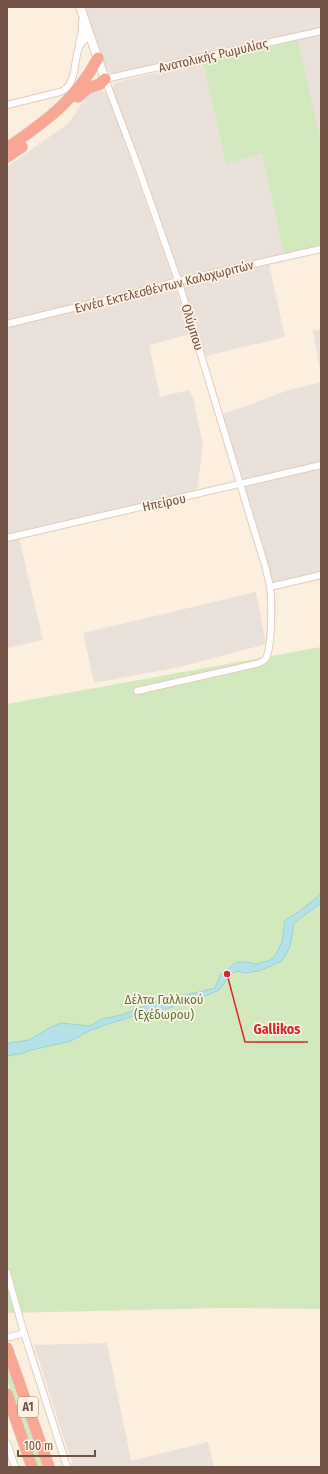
<svg xmlns="http://www.w3.org/2000/svg" width="328" height="1474" font-family="'Fira Sans Condensed',sans-serif">
  <rect width="100%" height="100%" fill="#fcefde"/>
  <g fill="#eae1da">
    <path d="M85 7H321V29L116 76 107 72Z"/>
    <path d="M321 34V141L298 40Z"/>
    <path d="M203 62 226 164 262 154 285 260 269 264 285 337 206 356 112 88 117 82Z"/>
    <path d="M100 90 106 93 117 121 172 276 190 334 149 345 160 397 189 390 193 398 203 445 196 497 19 538 43 640 7 648V167L69 123 90 91Z"/>
    <path d="M321 329V375L313 331Z"/>
    <path d="M321 382V574L278 584 272 582 221 415 289 390Z"/>
    <path d="M256 592 266 644 180 667 94 683 83 633Z"/>
    <path d="M107 1343 131 1461 208 1442 214 1467H73L34 1345Z"/>
  </g>
  <g fill="#d2e9bd">
    <path d="M298 40 321 141V246L284 255 262 154 226 164 203 62Z"/>
    <path d="M321 647V1309L222 1308 7 1313V704Z"/>
    <path d="M7 1362 44 1467H37L7 1380Z"/>
  </g>
  <path fill="#b3e1e6" stroke="#99d2d7" d="M321 894V903L294 923 290 947 282 961 259 971 245 973 238 971 232 973 219 990 192 1002 178 1004 165 1010 140 1014 105 1025 89 1031 71 1041 27 1051 24 1053 7 1056V1048L9 1043 29 1040 51 1027 61 1023 90 1026 102 1019 121 1015 155 1002 167 1003 182 996 215 988 220 975 237 962H247L256 964 271 960 276 954 282 942 285 920 300 911Z"/>
  <g fill="none" stroke-linecap="round" stroke-linejoin="round">
    <defs>
      <g id="minor">
        <path d="M7 105 60 92C84 83 67 42 91 37"/>
        <path d="M7 324 143 291 178 281 321 249"/>
        <path d="M7 538 321 465"/>
        <path d="M270 587 321 575"/>
        <path d="M137 691 256 664C260 663 264 662 266 658 272 648 272 600 270 587 269 581 267 575 266 569L180 286 136 161 105 79 321 31"/>
        <path d="M7 1273 24 1333 67 1467"/>
        <path d="M10 1337 24 1333"/>
        <path d="M7 1443 15 1467"/>
      </g>
      <g id="tertiary">
        <path d="M80 7 105 79"/>
        <path d="M80 44 83 32V22"/>
      </g>
      <g id="motorway">
        <path d="M78 97 88 88 100 84 105 79"/>
        <path d="M7 148C45 122 76 100 98 58"/>
        <path d="M7 157 22 147"/>
        <path d="M7 1348 49 1467"/>
        <path d="M7 1394 32 1467"/>
      </g>
    </defs>
    <use href="#minor" stroke="#e2ccbd" stroke-width="8"/>
    <use href="#tertiary" stroke="#e2ccbd" stroke-width="10"/>
    <use href="#motorway" stroke="#dad2cf" stroke-width="12"/>
    <use href="#minor" stroke="#fff" stroke-width="6"/>
    <use href="#tertiary" stroke="#fff" stroke-width="8"/>
    <use href="#motorway" stroke="#f9a793" stroke-width="11"/>
  </g>
  <g text-anchor="middle" stroke-width="3.5" stroke-linejoin="round" paint-order="stroke">
    <rect fill="#fff3e4" stroke="#9c8375" stroke-width="1" x="18" y="1397" width="20" height="20" rx="3"/>
    <g font-size="12" font-weight="bold" fill="#725346">
      <text x="28" y="1411">Α1</text>
    </g>
    <g font-size="13" fill="#725346" stroke="#fff3e4">
      <text transform="translate(213 55) rotate(-13)" y="5">Ανατολικής Ρωμυλίας</text>
      <text transform="translate(164 286) rotate(-14)" y="5">Εννέα Εκτελεσθέντων Καλοχωριτών</text>
      <text transform="translate(193 327) rotate(73)" y="5">Ολύμπου</text>
      <text transform="translate(164 502) rotate(-12)" y="5">Ηπείρου</text>
    </g>
    <g font-size="13" fill="#53783e" stroke="#fff3e4">
      <text x="164" y="1004">Δέλτα Γαλλικού<tspan x="164" dy="15">(Εχέδωρου)</tspan></text>
    </g>
  </g>
  <path fill="none" stroke="#d62828" stroke-width="1.5" d="M227 974L245 1042H308"/>
  <circle fill="#d62828" stroke="#fff3e4" stroke-width="1.5" cx="227" cy="974" r="4"/>
  <g font-size="14" text-anchor="middle" font-weight="bold" fill="#d62828" stroke="#fff3e4" stroke-width="3.5" stroke-linejoin="round" paint-order="stroke">
    <text x="277" y="1034">Gallikos</text>
  </g>
  <rect width="328" height="1474" fill="none" stroke="#725346" stroke-width="16"/>
  <path d="M18 1450v6h77v-6" fill="none" stroke="#725346" stroke-width="2"/>
  <text x="24" y="1450" font-size="12" fill="#725346" stroke="#fff3e4" stroke-width="3" paint-order="stroke">100 m</text>
</svg>
